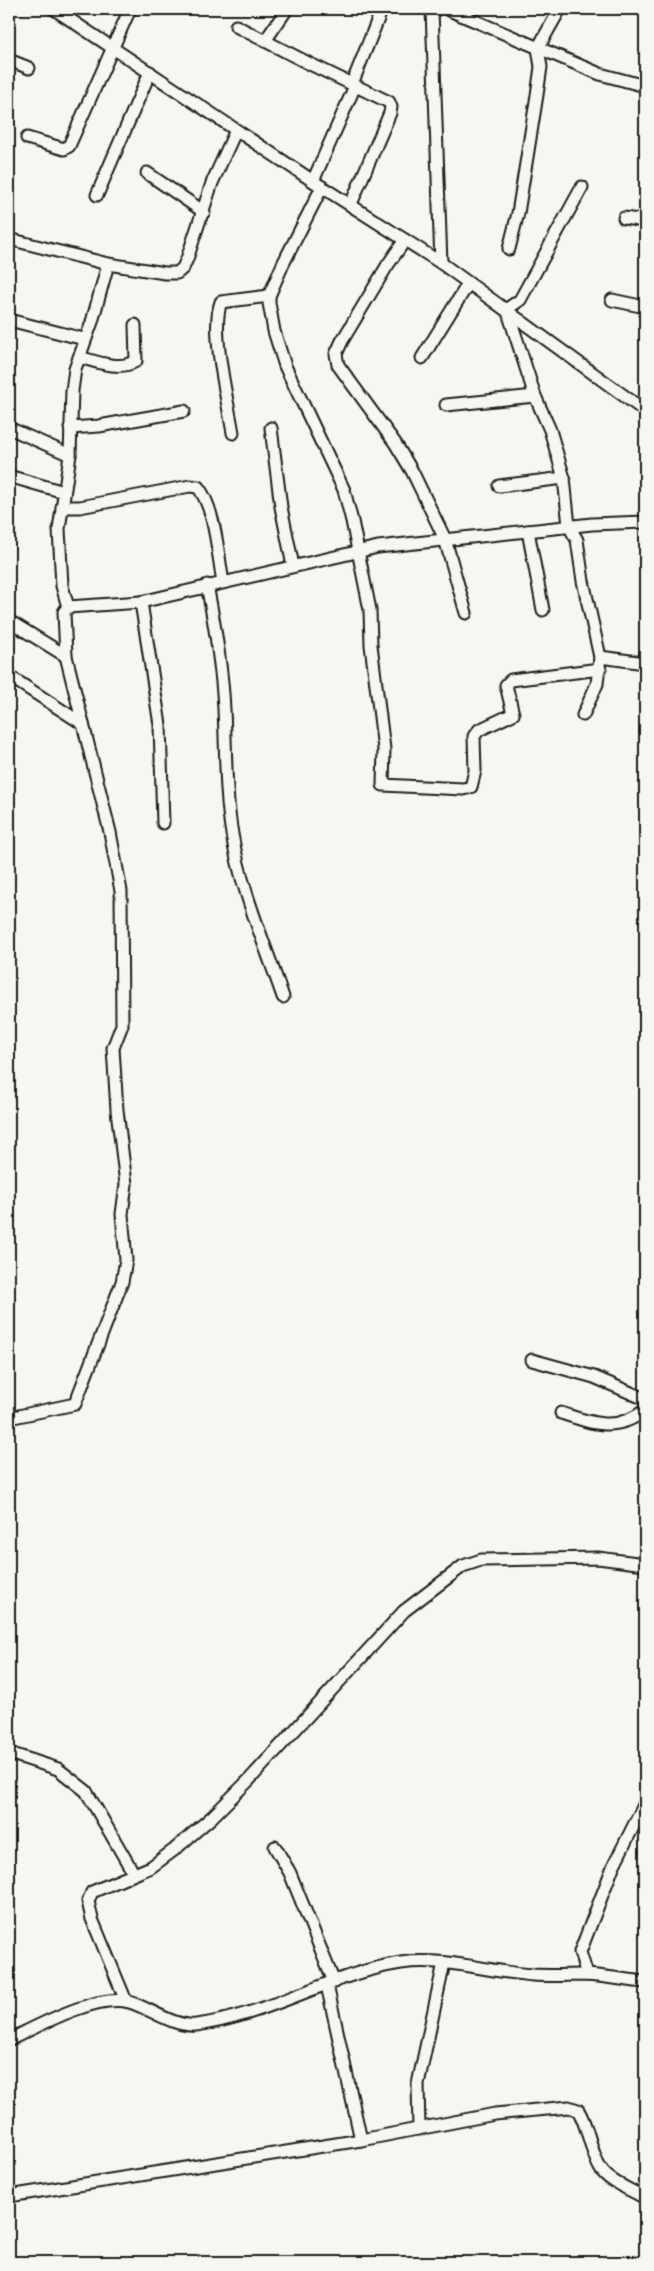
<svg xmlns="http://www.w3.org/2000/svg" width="654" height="2271" font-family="Mali,sans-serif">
  <rect width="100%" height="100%" fill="#f6f6f2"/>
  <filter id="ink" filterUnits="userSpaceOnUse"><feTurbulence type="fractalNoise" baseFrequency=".02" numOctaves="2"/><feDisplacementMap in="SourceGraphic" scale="10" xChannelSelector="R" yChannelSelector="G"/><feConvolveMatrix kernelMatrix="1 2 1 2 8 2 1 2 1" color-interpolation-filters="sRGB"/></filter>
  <g filter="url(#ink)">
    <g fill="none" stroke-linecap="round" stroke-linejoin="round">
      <defs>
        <g id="minor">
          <path d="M54 9 322 187 441 263 645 411"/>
          <path d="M432 9 441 263"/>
          <path d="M447 9 600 74 645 86"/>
          <path d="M236 26 308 63 389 102 391 107 390 113 351 204"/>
          <path d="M265 41 287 9"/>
          <path d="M9 60 29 68"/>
          <path d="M352 84 382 9"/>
          <path d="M27 138 64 149 69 146 130 9"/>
          <path d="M147 173 204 212"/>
          <path d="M313 181 355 86"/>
          <path d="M322 187 283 264 269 296V303L274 331 285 366 344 490 352 521 370 610 371 645 384 749 383 785 463 789 471 787 475 771 474 736 479 730 513 714 506 685 511 680 600 669"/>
          <path d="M97 195 150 72"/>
          <path d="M624 218 645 221"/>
          <path d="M9 239 108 264 165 273H177L183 268 187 259 212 183 236 130"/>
          <path d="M405 240 387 266 342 341 336 354 338 365 395 443 412 471 445 539 466 613"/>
          <path d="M509 249 518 213 537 95 541 67 538 48 560 9"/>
          <path d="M612 300 645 307"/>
          <path d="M507 309 535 396 550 430 564 478 569 526 577 540 583 581 600 657 597 684 583 715"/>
          <path d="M507 309 520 300 582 187"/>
          <path d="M9 320 84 339"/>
          <path d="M79 357C97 362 120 371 136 361L135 325"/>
          <path d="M422 358 468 284"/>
          <path d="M446 405 535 396"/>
          <path d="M9 428 70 455"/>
          <path d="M70 428 99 426 184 411"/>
          <path d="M271 428 281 507 293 566"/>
          <path d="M233 433C228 402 210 330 221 302L269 296"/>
          <path d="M12 477 64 492"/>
          <path d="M499 486 564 478"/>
          <path d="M62 507H80L190 486 198 487C215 508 218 555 223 582"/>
          <path d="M528 531 543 610"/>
          <path d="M207 585C215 626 222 667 224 709 226 751 225 793 232 834 241 890 265 944 283 997"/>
          <path d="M141 602 160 725 163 823"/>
          <path d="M68 607 62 586 59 529 70 455 72 391 75 369 92 322 108 264"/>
          <path d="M9 621 66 656"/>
          <path d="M600 657 645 663"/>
          <path d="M9 676 83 724"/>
          <path d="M532 1360 594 1377 645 1399"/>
          <path d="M561 1413C591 1423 617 1433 645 1410"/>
          <path d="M9 1418 75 1404 122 1282 126 1260 122 1214 126 1184 117 1110 113 1048 122 1025 121 891 110 832 66 656 64 612 68 607 141 602 378 547 592 524 645 522"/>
          <path d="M9 1753 58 1769 86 1791 134 1874"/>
          <path d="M275 1847 290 1873 334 1982"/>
          <path d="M587 1975 580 1952 613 1867 645 1803"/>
          <path d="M327 1985 361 2140"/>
          <path d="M126 2001 92 1919 88 1901 92 1892 151 1867 174 1850 212 1817 249 1780 404 1611 463 1566 481 1560 598 1558 645 1564"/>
          <path d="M9 2040C38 2026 97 1993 129 2002 150 2008 173 2027 196 2025 267 2016 330 1974 401 1963 445 1957 489 1972 533 1975 550 1976 568 1975 585 1975 605 1976 625 1980 645 1982"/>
          <path d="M419 2129 418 2084 444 1963"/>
          <path d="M9 2196 361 2140 495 2114 569 2107 578 2110C589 2128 590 2150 600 2168 608 2182 632 2190 645 2198"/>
        </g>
      </defs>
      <use href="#minor" stroke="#1c1c1c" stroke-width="15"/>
      <use href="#minor" stroke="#f6f6f2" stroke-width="11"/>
    </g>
  </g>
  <rect width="654" height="2271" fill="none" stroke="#f6f6f2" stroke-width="30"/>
  <rect x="15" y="15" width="624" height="2241" fill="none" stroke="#1c1c1c" stroke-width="2" filter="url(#ink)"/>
</svg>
